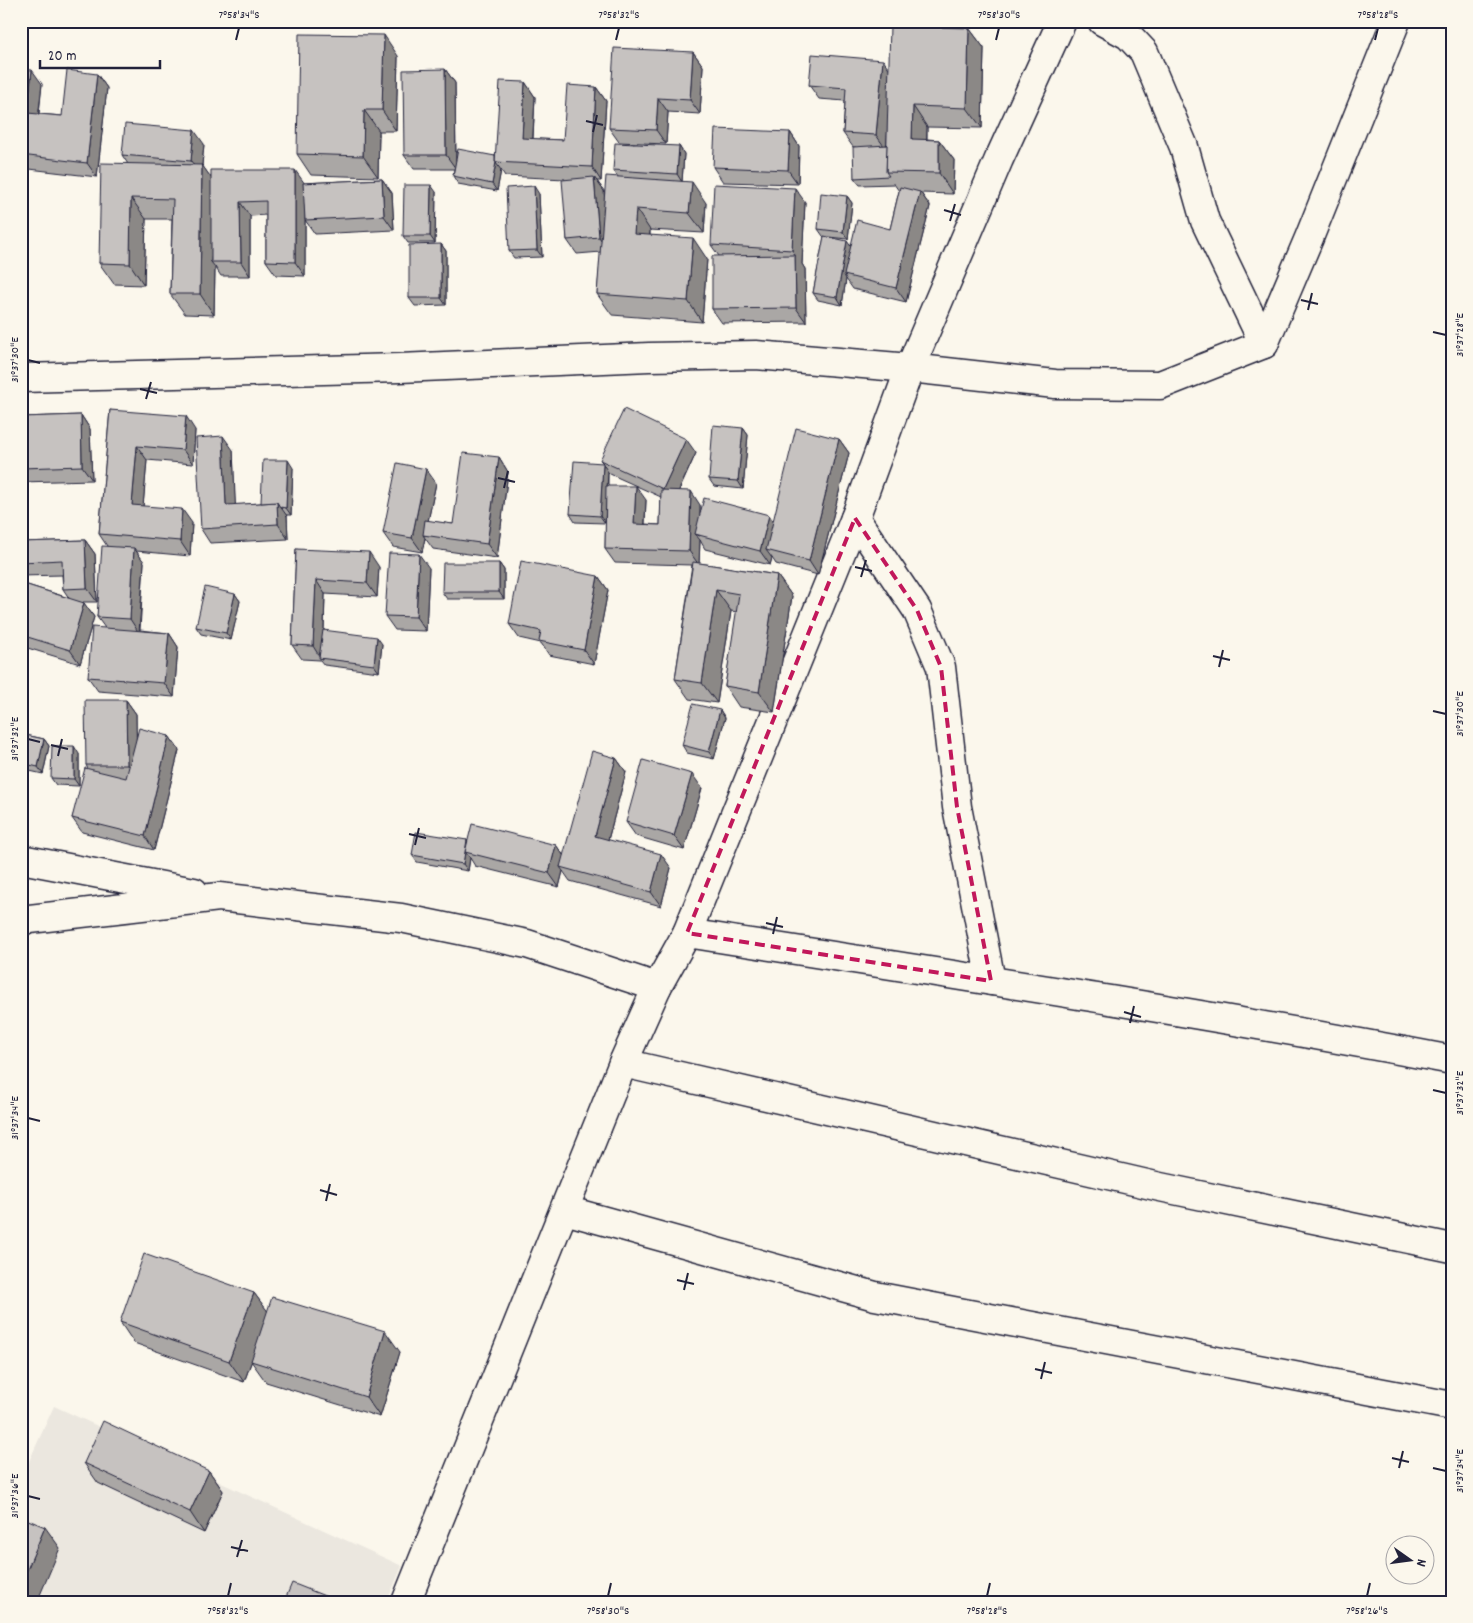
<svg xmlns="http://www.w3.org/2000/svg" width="1473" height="1623" font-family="Dekko,sans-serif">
  <rect width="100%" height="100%" fill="#fbf7ec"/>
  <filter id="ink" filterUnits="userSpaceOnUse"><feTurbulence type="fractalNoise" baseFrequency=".02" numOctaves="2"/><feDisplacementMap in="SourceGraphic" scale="10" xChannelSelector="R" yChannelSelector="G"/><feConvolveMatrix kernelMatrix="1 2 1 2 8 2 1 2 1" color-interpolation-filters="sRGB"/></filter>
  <g filter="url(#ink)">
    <path fill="#ebe7df" d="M54 1406 402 1566 387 1602H21V1479Z"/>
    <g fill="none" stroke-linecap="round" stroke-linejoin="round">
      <defs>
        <g id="minor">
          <path d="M1102 21 1128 35 1144 52 1184 147 1205 221 1264 344"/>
          <path d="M21 378 400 368 649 357 756 355 910 368 1055 384 1160 385 1264 344 1309 238 1396 21"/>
          <path d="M855 518 917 610 941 667 957 807 991 981"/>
          <path d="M21 859 194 892"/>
          <path d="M21 920 219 897 401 918 527 944 657 987"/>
          <path d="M687 933C942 973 1198 1012 1452 1060"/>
          <path d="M623 1063 1160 1187 1452 1248"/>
          <path d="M565 1210 875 1296 1452 1406"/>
          <path d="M406 1602 623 1063 657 987 687 933 855 518 910 368 999 159 1062 21"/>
        </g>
      </defs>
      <use href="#minor" stroke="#22223b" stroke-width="31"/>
      <use href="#minor" stroke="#fbf7ec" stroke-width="28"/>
    </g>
    <g fill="#aaa7a5" stroke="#22223b" fill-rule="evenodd">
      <path d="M969 28 984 48 982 128 927 127V139L939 140 954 160 953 194 921 193 930 206 906 302 853 289 846 279 842 305 818 300 813 293 824 237 823 236 818 229 847 196 852 203 848 239 828 237 851 246 890 229 899 191 894 184 860 185 854 178 856 147H853L843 133 845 101 819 99 809 85 889 68Z"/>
      <path d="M693 52 703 66 700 114 668 112 666 144 619 142 609 128Z"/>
      <path d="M398 56 396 131H379L378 177 311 175 297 154Z"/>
      <path d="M21 69 42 84 39 114 62 116 97 74 107 88 97 177 21 168Z"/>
      <path d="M445 69 455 83 456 161 495 156 525 82 535 97 533 139 563 140 596 87 606 101 601 181H597L604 191 605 200 618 177 613 170 679 146 684 154 682 181 706 203 704 233 650 230V235L707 259 702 322 612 315 597 294 601 252 577 254 567 240 565 179 505 176 501 170 497 191 458 184 453 176 454 169H414L404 155Z"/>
      <path d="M790 132 799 146 798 184 723 182 713 167Z"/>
      <path d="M204 144 202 165 211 178 304 183 382 179 392 193 394 230 315 234 305 220V276L276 275 266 261V215L250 216V276H221L215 267 214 315 185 314 170 294 172 219H146L144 285 114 284 99 263 128 164 122 155Z"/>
      <path d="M436 192 435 243H408L403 236Z"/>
      <path d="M539 194 542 257 514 258 509 251Z"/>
      <path d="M805 202 802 264 805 269 806 322 722 323 712 309 719 256 711 245Z"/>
      <path d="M441 244 446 251V305L415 306 409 298Z"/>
      <path d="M110 410 195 430 193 464 147 460 143 506 192 523 190 556 136 551 144 562 140 630 169 633 178 647 174 697 98 691 88 677 105 628 97 617 107 546 99 534Z"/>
      <path d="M81 415 90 429 92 480 21 482V417Z"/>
      <path d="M743 428 748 435 743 489 714 486 709 479Z"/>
      <path d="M839 439 849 453 818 575 776 564 772 558 770 565 705 549 700 540 699 563 777 575 792 596 774 712 739 707 725 686 737 612 731 611 717 703 689 699 675 679 692 565 615 563 605 549 606 510 605 523 575 522 570 514 603 463 600 460 696 453 679 491 700 505V515L773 520ZM608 472 610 474 661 497 660 525 645 524 646 500 608 486Z"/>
      <path d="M233 450 235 505 261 503 293 468 291 515H286L287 516 288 539 210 543 201 529Z"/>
      <path d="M499 457 508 472 497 558 433 549 425 538 422 552 393 547 383 533 436 483 428 521 453 524Z"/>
      <path d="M85 540 95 554 97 602H83L94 617 80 664 21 646V583L69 598 63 589 62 575 21 576V542Z"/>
      <path d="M296 549 379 567 377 597 325 594 324 631 382 644 379 672 324 665 320 660 302 659 292 645Z"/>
      <path d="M499 563 504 570V599H447L442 592Z"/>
      <path d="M429 568 426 631 395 630 385 616Z"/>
      <path d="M598 576 608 590 594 664 549 655 541 643 519 638 509 624Z"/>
      <path d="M235 594 240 601 231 640 201 634 196 627Z"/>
      <path d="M126 700 136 714V738L169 736 179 750 154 850 82 832 72 818 88 769 86 765Z"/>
      <path d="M720 710 725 718 714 759 687 753 682 745Z"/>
      <path d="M21 734 44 739 49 746 43 774 21 769Z"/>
      <path d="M79 754V786L56 785 51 778Z"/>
      <path d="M616 758 626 772 608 840 671 868 661 906 570 881 563 871 559 887 475 866 470 858 468 871 417 862 412 855 467 840 468 842 556 845 564 856Z"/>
      <path d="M702 788 684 850 636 836 626 822Z"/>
      <path d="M254 1293 267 1311 400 1352 380 1417 266 1382 251 1361 252 1360 244 1382 134 1343 120 1322Z"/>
      <path d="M84 1463 209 1471 223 1491 204 1533 98 1483Z"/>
    </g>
    <g fill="#8b8886" stroke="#22223b">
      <path d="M969 28 984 48 982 128 967 108Z"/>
      <path d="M384 35 398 56 396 131 382 110Z"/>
      <path d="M693 52 703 66 700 114 690 100Z"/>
      <path d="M883 60 893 74 886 149 876 135Z"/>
      <path d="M445 69 455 83 456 169 446 155Z"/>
      <path d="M32 70 42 84 37 127 27 113Z"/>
      <path d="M97 74 107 88 97 177 87 163Z"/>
      <path d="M525 82 535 97 532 152 522 138Z"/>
      <path d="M596 87 606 101 601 181 592 167Z"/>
      <path d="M658 98 668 112 666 144 656 130Z"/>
      <path d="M913 106 927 127 926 159 912 139Z"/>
      <path d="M364 110 379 131 378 177 363 156Z"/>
      <path d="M194 130 204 144 201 175 191 161Z"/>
      <path d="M790 132 799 146 798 184 788 170Z"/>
      <path d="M939 140 954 160 953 194 939 173Z"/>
      <path d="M679 146 684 154 682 182 677 174Z"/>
      <path d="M496 163 501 170 497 191 492 184Z"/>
      <path d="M202 165 217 186 211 262 215 267 214 315 200 294Z"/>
      <path d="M295 170 305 184V276L295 262Z"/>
      <path d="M594 177 604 191 609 251 599 237Z"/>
      <path d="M382 179 392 193 394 230 384 216Z"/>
      <path d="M692 182 706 203 704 233 689 213Z"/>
      <path d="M431 185 436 192 435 243 430 236Z"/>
      <path d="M534 186 539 194 542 257 537 250Z"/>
      <path d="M795 188 805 202 802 264 805 269 806 322 796 308 795 255 792 250Z"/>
      <path d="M920 192 930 206 906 302 896 288Z"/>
      <path d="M847 196 852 203 848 239 843 232Z"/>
      <path d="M131 198 146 219 144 285 130 264Z"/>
      <path d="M240 202 250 216V276L241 262Z"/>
      <path d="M636 209 650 230 648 254 634 234Z"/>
      <path d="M693 238 707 259 702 322 688 301Z"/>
      <path d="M847 241 852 248 844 275 846 279 842 305 837 297Z"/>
      <path d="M441 244 446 251V305L441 298Z"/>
      <path d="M81 415 90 429 92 480 82 466Z"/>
      <path d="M186 416 195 430 193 464 183 450Z"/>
      <path d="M743 428 748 435 743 489 738 481Z"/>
      <path d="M223 436 233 450 236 519 226 505Z"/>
      <path d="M686 439 696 453 673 503 663 489Z"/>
      <path d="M839 439 849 453 818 575 809 561Z"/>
      <path d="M137 446 147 460 142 519 132 505Z"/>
      <path d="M499 457 508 472 497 558 487 544Z"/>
      <path d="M288 460 293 468 291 515 286 508Z"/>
      <path d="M603 464 608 472 605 523 600 516Z"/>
      <path d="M426 469 436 483 425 536 423 535 425 538 422 552 412 538Z"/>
      <path d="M636 486 646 500 644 538 634 524Z"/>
      <path d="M691 491 700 505V536L695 534 700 540 699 565 689 551Z"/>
      <path d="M277 502 287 516 288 539 278 524Z"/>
      <path d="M182 509 192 523 190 556 180 541Z"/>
      <path d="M769 515 779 529 766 550 772 558 770 565 760 551Z"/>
      <path d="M85 540 95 554 97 602 87 588Z"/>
      <path d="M134 548 144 562 139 633 130 619Z"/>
      <path d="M369 552 379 567 377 597 367 583Z"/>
      <path d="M419 554 429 568 426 631 416 617Z"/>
      <path d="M499 563 504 570V599L499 592Z"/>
      <path d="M777 575 792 596 774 712 759 692Z"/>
      <path d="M598 576 608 590 594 664 584 650Z"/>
      <path d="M316 580 325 594 323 659H321L313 646Z"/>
      <path d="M716 590 731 611 717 703 702 683Z"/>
      <path d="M235 594 240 601 231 640 226 633Z"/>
      <path d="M84 603 94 617 80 664 70 650Z"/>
      <path d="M169 633 178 647 174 697 164 683Z"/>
      <path d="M377 637 382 644 379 672 374 665Z"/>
      <path d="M126 700 136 714 137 779 127 765Z"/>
      <path d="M720 710 725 718 714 759 709 752Z"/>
      <path d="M169 736 179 750 154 850 145 836Z"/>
      <path d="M44 739 49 746 43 774 38 767Z"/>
      <path d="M74 746 79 754V786L74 779Z"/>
      <path d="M616 758 626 772 605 851 595 836Z"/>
      <path d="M692 774 702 788 684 850 674 836Z"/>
      <path d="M467 840 472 847 465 852 470 858 468 871 463 864Z"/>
      <path d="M556 845 566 859 560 867 563 871 559 887 549 873Z"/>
      <path d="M661 854 671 868 661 906 651 892Z"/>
      <path d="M254 1293 269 1313 244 1382 229 1361Z"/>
      <path d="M385 1331 400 1352 380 1417 366 1397Z"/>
      <path d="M209 1471 223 1491 204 1533 190 1512Z"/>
      <path d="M45 1527 60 1548 37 1602H21V1584Z"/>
    </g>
    <g fill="#c6c2c0" stroke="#22223b">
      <path d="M890 26 969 28 967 108 913 106 912 139 939 140V173L886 172Z"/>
      <path d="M299 34 384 35 382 110H364L363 156 297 154Z"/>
      <path d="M614 48 693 52 690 100 658 98 656 130 609 128Z"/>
      <path d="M812 54 883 60 876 135 843 133 846 88 809 85Z"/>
      <path d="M21 69 32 70 27 113 62 116 67 70 97 74 87 163 21 155Z"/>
      <path d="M445 69 446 155H404L403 70Z"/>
      <path d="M500 81 525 82 522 138 563 140 567 85 596 87 592 167 495 162Z"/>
      <path d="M125 124 194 130 191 161 122 155Z"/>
      <path d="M715 129 790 132 788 170 713 167Z"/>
      <path d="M615 143 679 146 677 174 613 170Z"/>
      <path d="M887 145 886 172 889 176 854 178 853 147Z"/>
      <path d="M458 149 495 156V162H496L492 184 453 176Z"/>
      <path d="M101 163 202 165 200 294H170L173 199 131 198 130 264 99 263Z"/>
      <path d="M211 170H295V262L266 261V201L240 202 241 262H211Z"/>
      <path d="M606 176 692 182 689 213 636 209 634 234 693 238 688 301 597 294Z"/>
      <path d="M594 177 599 237 567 240 562 180Z"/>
      <path d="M382 179 384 216 305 220 303 183Z"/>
      <path d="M714 184 795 188 792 250 711 245Z"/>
      <path d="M404 185H431L430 236H403Z"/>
      <path d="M534 186 537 250 509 251 506 188Z"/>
      <path d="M900 187 920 192 896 288 844 275 857 220 890 229Z"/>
      <path d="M821 193 847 196 843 232 818 229Z"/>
      <path d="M824 236 847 241 837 297 813 293Z"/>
      <path d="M441 244V298H409V245Z"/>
      <path d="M795 255 796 308 712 309V256Z"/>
      <path d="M624 409 686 439 663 489 600 460Z"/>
      <path d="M110 410 186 416 183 450 137 446 132 505 182 509 180 541 99 534Z"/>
      <path d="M81 415 82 466 21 468V417Z"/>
      <path d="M713 425 743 428 738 481 709 479Z"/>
      <path d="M796 428 839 439 809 561 766 550Z"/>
      <path d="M223 436 226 505 277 502 278 524 201 529 196 438Z"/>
      <path d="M463 453 499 457 487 544 423 535 425 520 453 524Z"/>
      <path d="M263 460H288L286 508 280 507 277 502 261 503Z"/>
      <path d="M574 461 603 463V464L600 516 570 514Z"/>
      <path d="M397 463 426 469 412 538 383 533Z"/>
      <path d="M606 486H636L634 524 660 525 661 490 691 491 689 551 605 549Z"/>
      <path d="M704 498 769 515 760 551 695 534Z"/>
      <path d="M85 540 87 588 63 589 62 560 21 562V542Z"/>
      <path d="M102 546 134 548 130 619 97 617Z"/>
      <path d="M296 549 369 552 367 583 316 580 313 646 292 645Z"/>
      <path d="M389 553 419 554 416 617 385 616Z"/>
      <path d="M521 561 598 576 584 650 539 641 541 631 509 624Z"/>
      <path d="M693 562 777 575 759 692 725 686 739 594 716 590 702 683 675 679Z"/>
      <path d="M443 563H499V592H442Z"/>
      <path d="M21 583 84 603 70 650 21 635Z"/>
      <path d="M205 587 235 594 226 633 196 627Z"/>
      <path d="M92 627 169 633 164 683 88 677Z"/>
      <path d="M323 630 377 637 374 665 319 658Z"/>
      <path d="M85 700H126L127 765H86Z"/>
      <path d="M693 704 720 710 709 752 682 745Z"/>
      <path d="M139 728 169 736 145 836 72 818 85 768 126 778Z"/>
      <path d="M21 734 44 739 38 767 21 763Z"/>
      <path d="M52 746H74V779L51 778Z"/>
      <path d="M592 751 616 758 595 836 661 854 651 892 560 867Z"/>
      <path d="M643 760 692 774 674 836 626 822Z"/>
      <path d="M472 824 556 845 549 873 465 852Z"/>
      <path d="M416 832 467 840 463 864 412 855Z"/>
      <path d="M144 1254 254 1293 229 1361 120 1322Z"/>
      <path d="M272 1297 385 1331 366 1397 251 1361Z"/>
      <path d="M103 1421 209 1471 190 1512 84 1463Z"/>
      <path d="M21 1517 45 1527 21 1584Z"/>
      <path d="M292 1583 340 1602H284Z"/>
    </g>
  </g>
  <path fill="none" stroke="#c2185b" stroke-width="4" stroke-dasharray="10 6" stroke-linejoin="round" d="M855 518 917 610 941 667 957 807 991 981 687 933Z"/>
  <path fill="none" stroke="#22223b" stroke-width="2" d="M236 40 239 28M616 40 619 28M996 40 999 28M1375 40 1378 28M586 121 603 125M593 132 597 115M944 210 961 215M950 221 955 204M1301 300 1318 304M1308 310 1312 293M1433 332 1446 335M28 360 40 363M140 389 157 393M146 399 151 382M498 478 515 482M504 488 508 471M855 567 872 571M861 577 866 560M1213 656 1230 660M1219 667 1223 650M1433 711 1446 714M28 739 40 742M51 745 68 749M58 756 62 739M409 834 426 838M415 845 419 828M766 923 783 927M773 934 777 917M1124 1012 1141 1017M1130 1023 1134 1006M1433 1090 1446 1093M28 1118 40 1121M320 1190 337 1195M326 1201 330 1184M677 1280 694 1284M684 1290 688 1273M1035 1369 1052 1373M1041 1379 1045 1362M1392 1458 1409 1462M1399 1468 1403 1451M1433 1468 1446 1471M28 1496 40 1499M231 1547 248 1551M237 1557 242 1540M228 1596 231 1583M608 1596 611 1583M987 1596 990 1583M1367 1596 1370 1583"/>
  <rect width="1473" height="1623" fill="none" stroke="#fbf7ec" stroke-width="55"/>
  <g transform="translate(1410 1560) rotate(104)"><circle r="24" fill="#fbf7ec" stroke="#a4a2a5"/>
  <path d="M0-4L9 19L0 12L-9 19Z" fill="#22223b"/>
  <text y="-8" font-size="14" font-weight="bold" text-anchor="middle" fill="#22223b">N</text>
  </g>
  <path d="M40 60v8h120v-8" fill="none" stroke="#22223b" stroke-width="2.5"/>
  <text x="48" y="60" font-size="15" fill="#22223b" stroke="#fbf7ec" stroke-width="4" paint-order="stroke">20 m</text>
  <rect x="28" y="28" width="1418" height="1568" fill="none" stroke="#22223b" stroke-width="2"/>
  <g font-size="12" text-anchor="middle" fill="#22223b">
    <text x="239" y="18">7°58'34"S</text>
    <text x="619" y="18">7°58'32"S</text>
    <text x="999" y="18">7°58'30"S</text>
    <text x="1378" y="18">7°58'28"S</text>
    <text transform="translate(1459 335) rotate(-90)" y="4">31°37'28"E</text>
    <text transform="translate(14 360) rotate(-90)" y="4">31°37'30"E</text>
    <text transform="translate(1459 714) rotate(-90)" y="4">31°37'30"E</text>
    <text transform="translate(14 739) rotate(-90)" y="4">31°37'32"E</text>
    <text transform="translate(1459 1093) rotate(-90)" y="4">31°37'32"E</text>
    <text transform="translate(14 1118) rotate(-90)" y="4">31°37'34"E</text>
    <text transform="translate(1459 1471) rotate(-90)" y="4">31°37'34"E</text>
    <text transform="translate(14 1496) rotate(-90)" y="4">31°37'36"E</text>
    <text x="228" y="1614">7°58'32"S</text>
    <text x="608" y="1614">7°58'30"S</text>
    <text x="987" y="1614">7°58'28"S</text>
    <text x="1367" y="1614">7°58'26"S</text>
  </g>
</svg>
